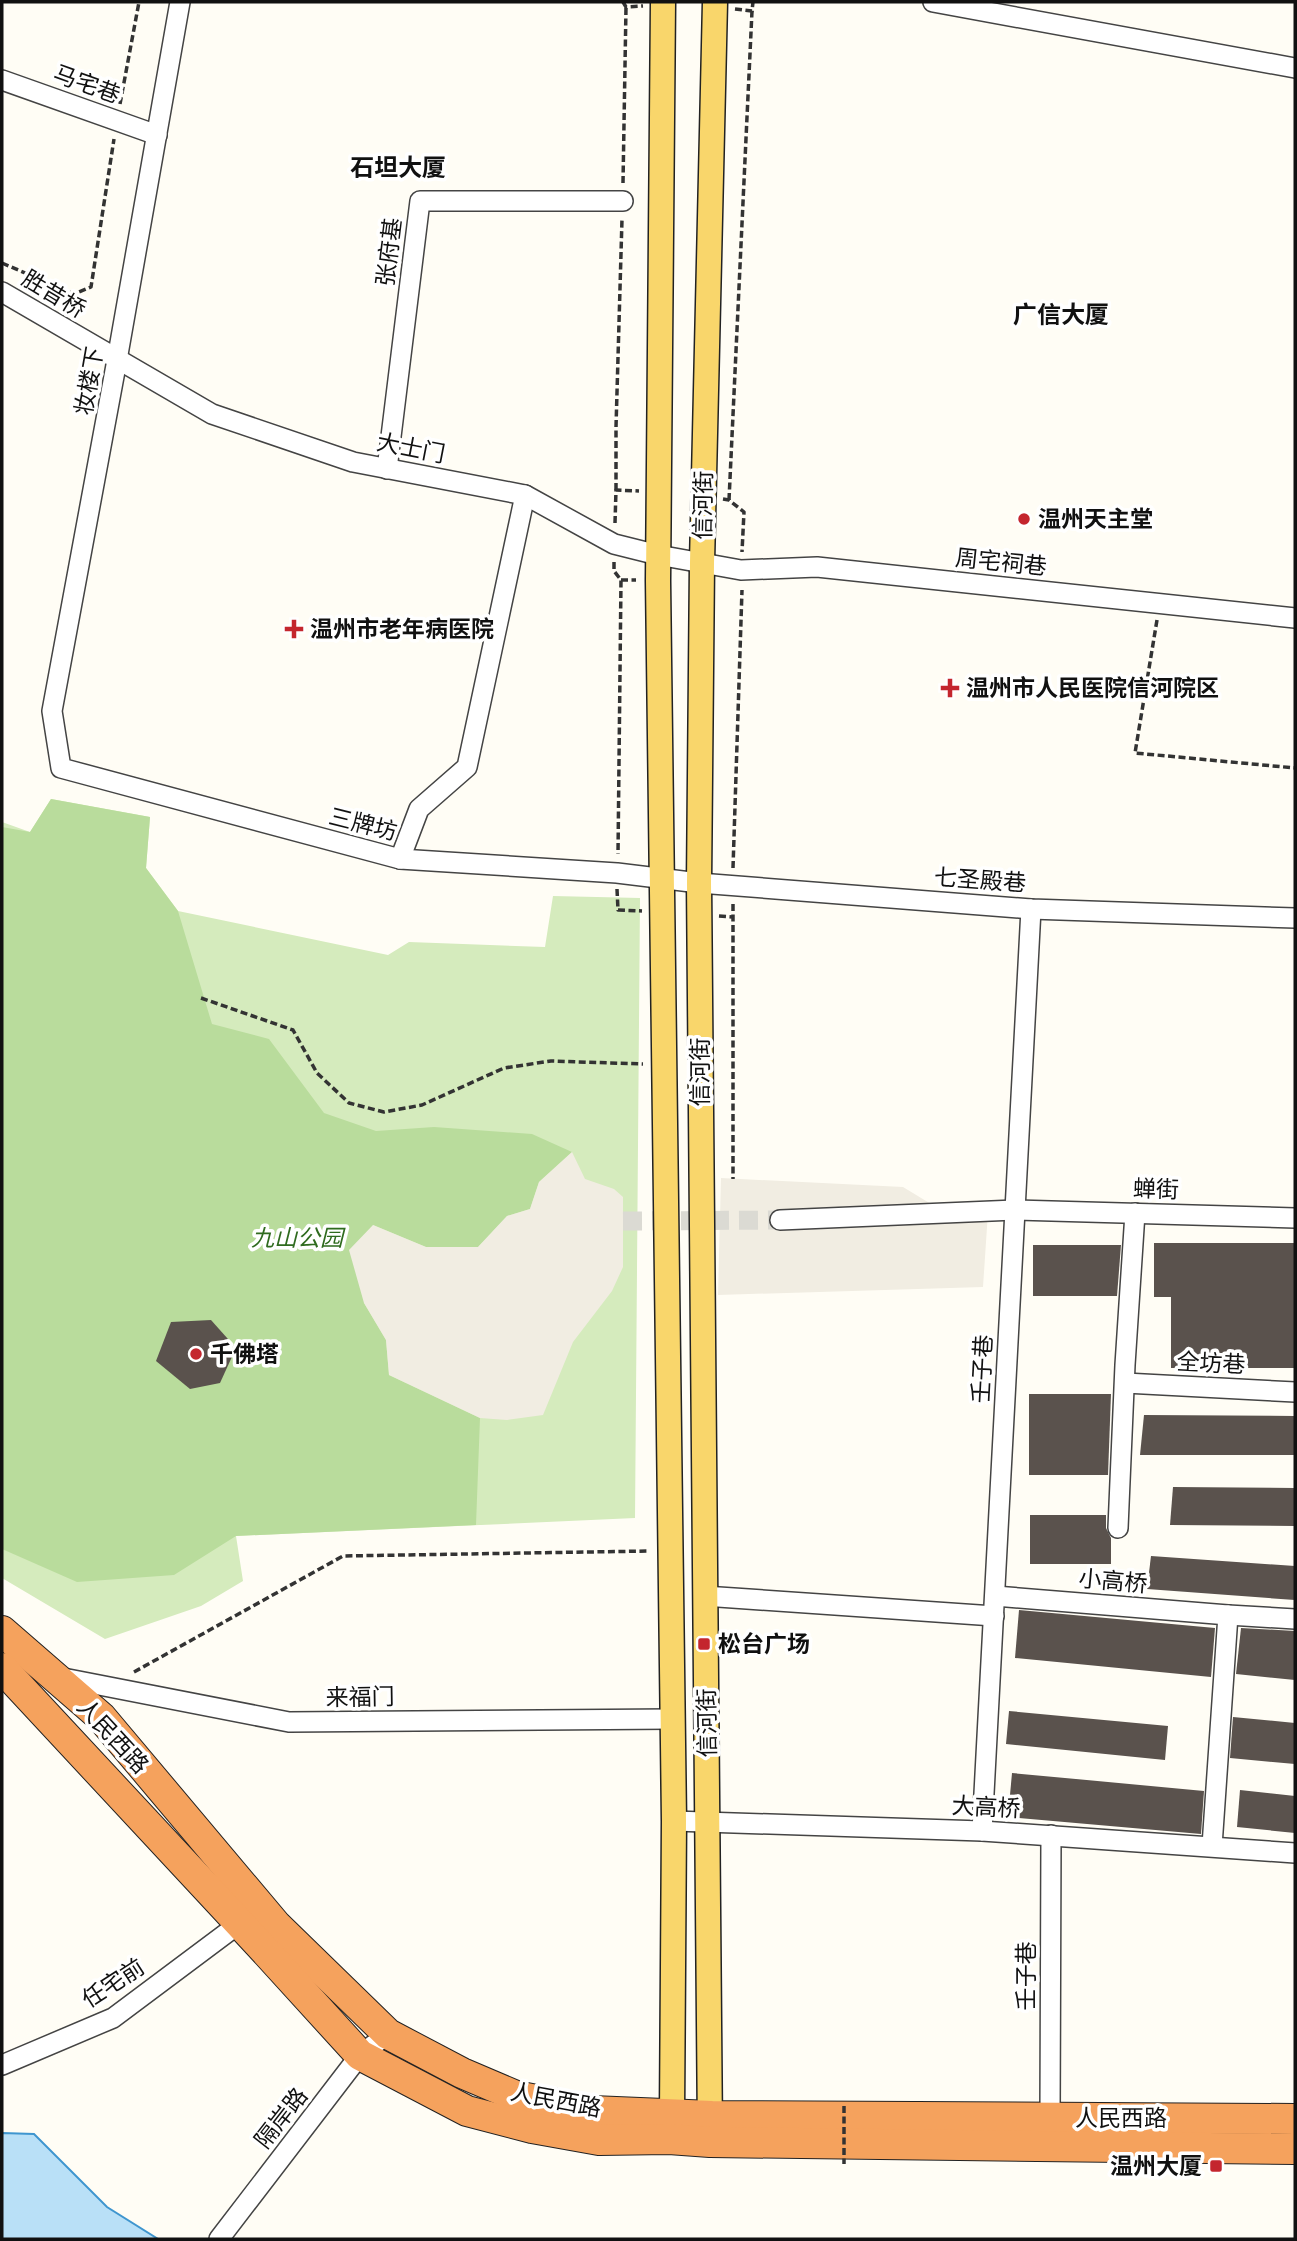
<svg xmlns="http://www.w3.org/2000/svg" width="1297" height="2241" font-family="'IBM Plex Serif','Noto Sans SC',serif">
  <rect width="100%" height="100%" fill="#fffdf5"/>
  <path fill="#d5ebbd" d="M51 799 150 817 146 868 178 911 388 955 409 942 545 947 553 896 640 898 635 1518 236 1536 243 1581 201 1606 105 1639 2 1578V822L30 832Z"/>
  <path fill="#b9dc9c" d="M51 799 150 817 146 868 178 911 212 1024 269 1039 324 1113 376 1131 434 1127 532 1134 572 1152 539 1182 530 1209 507 1216 478 1247H426L373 1225 364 1303 386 1340 389 1375 480 1418 476 1525 236 1536 174 1575 77 1582 2 1549V827L30 832Z"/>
  <g fill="#f1ede2">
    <path d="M572 1152 585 1179 614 1189 623 1197V1267L612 1291 573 1342 543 1415 507 1420 480 1418 389 1375 386 1340 364 1303 349 1250 373 1225 426 1247H478L507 1216 530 1209 539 1182Z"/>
    <path d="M721 1178 903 1187 936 1207 988 1212 983 1287 718 1295Z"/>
  </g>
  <path fill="#b9e0f7" stroke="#3f96cf" stroke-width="2" d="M2 2133 34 2134 107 2207 158 2239H2Z"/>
  <g fill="#5a524d">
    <path d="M1154 1243H1295V1368H1171V1297H1154Z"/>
    <path d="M1033 1245H1121L1117 1296H1033Z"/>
    <path d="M211 1320 236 1348 220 1383 190 1389 156 1361 171 1322Z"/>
    <path d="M1029 1394H1111L1108 1475H1029Z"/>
    <path d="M1144 1415 1295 1416V1455H1140Z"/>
    <path d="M1173 1487 1295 1488V1526L1170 1525Z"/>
    <path d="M1030 1515H1106V1528L1111 1538V1564H1030Z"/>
    <path d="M1151 1556 1295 1566V1600L1147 1589Z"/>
    <path d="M1019 1610 1215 1628 1211 1677 1015 1658Z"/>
    <path d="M1241 1628 1295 1631V1680L1236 1674Z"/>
    <path d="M1009 1711 1168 1726 1165 1760 1006 1744Z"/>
    <path d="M1233 1717 1295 1723V1764L1230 1758Z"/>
    <path d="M1012 1773 1204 1791 1201 1834 1008 1817Z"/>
    <path d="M1240 1790 1295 1796V1833L1237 1827Z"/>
  </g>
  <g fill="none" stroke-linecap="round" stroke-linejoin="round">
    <path stroke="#dbdad3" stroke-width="19" stroke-dasharray="19 10" stroke-linecap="butt" d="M623 1221 780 1220"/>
    <defs>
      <g id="minor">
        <path d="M180 2 117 360 52 711 61 768 400 859 617 873 699 883 1031 909 1295 918"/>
        <path d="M933 2 1295 68"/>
        <path d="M2 80 157 135"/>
        <path d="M2 292 212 414 353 462 525 495 614 544 658 555 741 570 817 567 1295 618"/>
        <path d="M387 469 420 201H623"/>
        <path d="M400 859 419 809 467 767 525 495"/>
        <path d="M780 1220 1015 1210 1295 1218"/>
        <path d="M1125 1383 1295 1392"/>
        <path d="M1118 1528 1125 1365 1135 1213"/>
        <path d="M704 1596 994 1616"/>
        <path d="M995 1596 1228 1615 1212 1846"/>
        <path d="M1228 1615 1295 1619"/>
        <path d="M58 1677 289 1722 672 1719"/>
        <path d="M674 1821 982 1831 1295 1853"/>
        <path d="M982 1831 1031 909"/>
        <path d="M2 2065 113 2018 240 1923"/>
        <path d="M1050 2118 1051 1835"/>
        <path d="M219 2239 360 2055 388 2034"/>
      </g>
      <g id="major">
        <path d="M663 2 658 581 674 1821 672 2114 670 2132"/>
        <path d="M710 2135 699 883 702 563 715 2"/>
      </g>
      <g id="highway">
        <path d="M2 1631 101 1717 276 1925 388 2034 462 2073 516 2096 592 2111 712 2116 1295 2119"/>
        <path d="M2 1668 258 1943 360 2055 467 2111 532 2128 599 2140 669 2139 710 2142 1295 2149"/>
      </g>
    </defs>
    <use href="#minor" stroke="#444" stroke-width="22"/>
    <use href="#major" stroke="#222" stroke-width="27"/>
    <use href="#highway" stroke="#222" stroke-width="32"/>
    <g stroke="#333" stroke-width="3.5" stroke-dasharray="7 3.5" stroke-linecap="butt">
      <path d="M623 2 626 7 643 6"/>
      <path d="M735 9 752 11 753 2"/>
      <path d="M120 104 139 2"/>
      <path d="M623 183 626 7"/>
      <path d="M2 263 74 294 91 287 114 139"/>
      <path d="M616 490V427L622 219"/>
      <path d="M723 499 729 500 744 512 742 552"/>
      <path d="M729 500 752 11"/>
      <path d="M615 523 616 490 639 491"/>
      <path d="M614 562V571L621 580 618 854"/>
      <path d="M621 580H636"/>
      <path d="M1157 620 1135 753 1295 768"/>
      <path d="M733 868 742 590"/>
      <path d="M617 889 618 910 642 911"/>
      <path d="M733 904V1179"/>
      <path d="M719 916 732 917"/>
      <path d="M201 998 293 1030 317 1073 349 1103 384 1112 422 1105 504 1068 551 1061 643 1064"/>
      <path d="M134 1672 343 1556 649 1551"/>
    </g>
    <use href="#minor" stroke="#fff" stroke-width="19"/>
    <use href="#major" stroke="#f9d66b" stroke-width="24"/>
    <use href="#highway" stroke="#f5a25d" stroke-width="30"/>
    <path stroke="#333" stroke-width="3.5" stroke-dasharray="7 3.5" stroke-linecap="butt" d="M844 2106V2164"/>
  </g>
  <g fill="#c4262e" stroke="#fff" stroke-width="2.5">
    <circle cx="1024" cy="519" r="7"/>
    <path d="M290.5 618.5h7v7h7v7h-7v7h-7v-7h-7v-7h7z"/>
    <path d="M946.5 677.5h7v7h7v7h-7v7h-7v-7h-7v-7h7z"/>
    <circle cx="196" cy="1354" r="7"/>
    <rect x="697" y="1637" width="14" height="14" rx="3.5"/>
    <rect x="1209" y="2159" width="14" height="14" rx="3.5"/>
  </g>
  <g text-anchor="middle" stroke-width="7" stroke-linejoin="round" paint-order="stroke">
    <g font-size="23" fill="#111" stroke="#fff">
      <text transform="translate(87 84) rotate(20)" y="8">马宅巷</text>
      <text transform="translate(389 252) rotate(-83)" y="8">张府基</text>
      <text transform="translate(54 294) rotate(31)" y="8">胜昔桥</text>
      <text transform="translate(89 381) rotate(-80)" y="8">妆楼下</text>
      <text transform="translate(411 448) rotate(11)" y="8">大士门</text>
      <text transform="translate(703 505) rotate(-89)" y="8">信河街</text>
      <text transform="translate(1001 562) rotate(6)" y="8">周宅祠巷</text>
      <text transform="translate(363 824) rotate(14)" y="8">三牌坊</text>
      <text transform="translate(980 880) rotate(4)" y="8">七圣殿巷</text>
      <text transform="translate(700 1072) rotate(-90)" y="8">信河街</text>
      <text transform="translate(1156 1189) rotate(2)" y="8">蝉街</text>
      <text transform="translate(1211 1363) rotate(3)" y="8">全坊巷</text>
      <text transform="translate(982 1369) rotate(-87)" y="8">壬子巷</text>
      <text transform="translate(1113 1581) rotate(5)" y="8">小高桥</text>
      <text transform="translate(360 1697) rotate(-1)" y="8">来福门</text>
      <text transform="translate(707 1723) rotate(-91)" y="8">信河街</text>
      <text transform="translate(113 1736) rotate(47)" y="8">人民西路</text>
      <text transform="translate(986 1807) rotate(3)" y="8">大高桥</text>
      <text transform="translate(1026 1976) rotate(-90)" y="8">壬子巷</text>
      <text transform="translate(113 1983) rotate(-33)" y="8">任宅前</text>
      <text transform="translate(556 2100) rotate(11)" y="8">人民西路</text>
      <text transform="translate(281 2118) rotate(-52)" y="8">隔岸路</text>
      <text x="1121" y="2126">人民西路</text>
    </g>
    <g font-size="23" font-weight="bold" fill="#111" stroke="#fff" text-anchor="start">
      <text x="1038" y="527">温州天主堂</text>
      <text x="310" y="637">温州市老年病医院</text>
      <text x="966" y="696">温州市人民医院信河院区</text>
      <text x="210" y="1362">千佛塔</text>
      <text x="718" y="1652">松台广场</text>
      <text x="1202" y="2174" text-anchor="end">温州大厦</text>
    </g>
    <g font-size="23" font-style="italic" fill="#2f6b1f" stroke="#fff">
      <text x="297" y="1246">九山公园</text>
    </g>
    <g font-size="24" font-weight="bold" fill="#111" stroke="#fff">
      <text x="398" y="176">石坦大厦</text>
      <text x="1061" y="323">广信大厦</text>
    </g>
  </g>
  <rect width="1297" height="2241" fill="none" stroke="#111111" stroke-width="7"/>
</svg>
